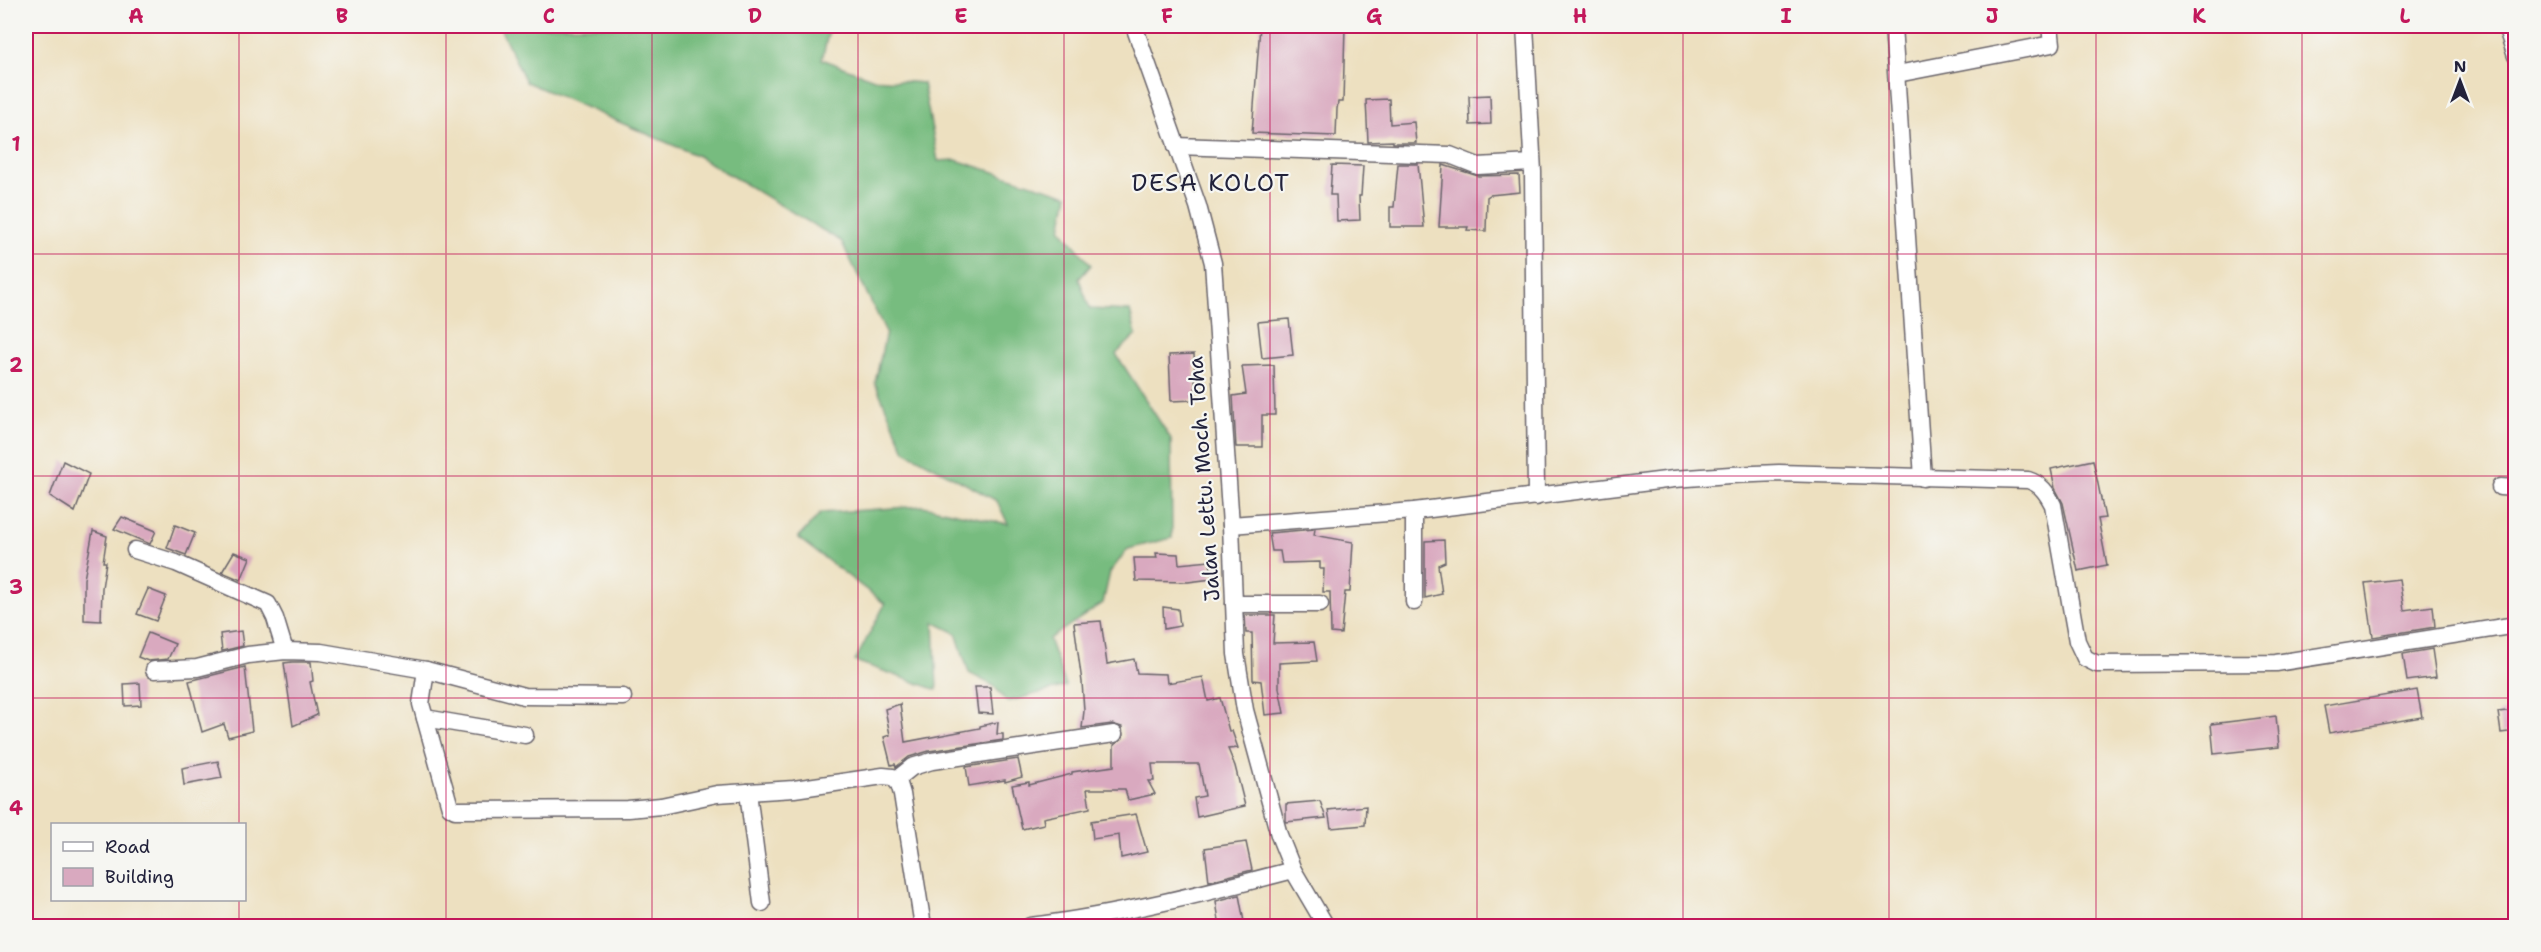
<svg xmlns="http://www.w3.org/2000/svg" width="2541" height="952" font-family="'Shantell Sans',sans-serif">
  <rect width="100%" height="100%" fill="#f6f6f2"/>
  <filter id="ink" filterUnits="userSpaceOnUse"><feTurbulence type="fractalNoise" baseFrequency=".0167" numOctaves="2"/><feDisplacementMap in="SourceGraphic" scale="12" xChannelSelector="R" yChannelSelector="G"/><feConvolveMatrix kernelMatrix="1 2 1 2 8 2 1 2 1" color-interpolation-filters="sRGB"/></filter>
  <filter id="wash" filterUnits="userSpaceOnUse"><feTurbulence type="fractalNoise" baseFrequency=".008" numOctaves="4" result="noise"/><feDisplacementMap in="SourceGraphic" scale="24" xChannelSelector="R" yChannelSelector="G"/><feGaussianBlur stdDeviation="1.35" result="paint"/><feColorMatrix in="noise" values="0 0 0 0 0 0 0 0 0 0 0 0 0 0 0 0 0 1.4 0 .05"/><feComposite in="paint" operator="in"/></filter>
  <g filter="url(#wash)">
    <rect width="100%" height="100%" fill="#ede0c0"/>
    <path fill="#77bc7f" stroke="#4c6f5d" stroke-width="1.5" d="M499 26H830L822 59 874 79 923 83 938 161 956 160 1068 195 1061 229 1091 265 1079 279 1090 309 1130 311 1136 335 1116 354 1171 439 1172 538 1128 549 1110 572 1103 603 1049 639 1066 686 1007 702 994 686 969 673 956 633 934 622 937 690 855 661 885 604 798 538 821 513 923 506 1008 524 997 501 905 451 875 383 886 332 841 241 696 155 526 82Z"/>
    <g id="blocks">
      <g fill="#d9a9bf">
        <path d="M1260 26H1345L1343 102H1338L1337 109 1336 136 1252 133Z"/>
        <path d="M1490 95 1491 124 1470 125 1469 96Z"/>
        <path d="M1389 99 1390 124 1414 122 1416 143H1393V141L1368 142 1366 100Z"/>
        <path d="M1398 164H1418L1424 227H1390V207H1394Z"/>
        <path d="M1332 165 1363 166 1361 196H1359L1360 220 1337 221 1336 195H1330Z"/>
        <path d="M1443 165 1478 176 1519 175 1520 192 1490 195 1487 197 1486 231 1467 230 1468 227H1439Z"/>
        <path d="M1289 319 1293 355 1262 358 1258 322Z"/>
        <path d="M1194 354 1196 400 1171 401 1169 355Z"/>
        <path d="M1274 365 1275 415H1262V447H1236L1233 396 1246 394 1242 366Z"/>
        <path d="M2093 460 2105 518 2098 519 2107 565 2078 571 2063 503 2055 488 2051 469Z"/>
        <path d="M63 461 89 474 75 512 50 496Z"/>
        <path d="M122 517 156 531 150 544 114 529Z"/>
        <path d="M175 525 195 533 186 555 167 548Z"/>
        <path d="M1315 529 1314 535 1353 542 1350 592H1345L1341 634 1331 633 1330 592H1323L1324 569H1320V562L1282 563 1280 551H1272L1269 533Z"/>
        <path d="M93 531 107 536 103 562H106L102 588 101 621 84 620V579Z"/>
        <path d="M1444 540 1445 562 1438 565 1442 594 1425 598V541Z"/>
        <path d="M234 552 250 558 241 580 222 572Z"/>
        <path d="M1156 553 1178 554 1179 564 1210 561 1212 579 1188 582 1136 581 1134 558H1157Z"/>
        <path d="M2399 579 2404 610 2433 606 2435 627 2373 637 2365 583Z"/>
        <path d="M148 589 166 596 156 621 137 614Z"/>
        <path d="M1163 607 1178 609 1180 626 1164 629Z"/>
        <path d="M1245 615H1275L1273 643 1314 642 1317 661 1279 663V688L1284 713 1265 715 1261 681 1253 680 1252 633H1246Z"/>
        <path d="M1101 621 1107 664 1134 659 1137 673 1166 674 1167 683 1203 677 1208 701 1220 698 1229 731H1232L1238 748 1228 749 1235 766 1245 806 1197 817 1194 798 1205 796 1199 764H1152L1154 781H1148L1155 794 1128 800 1125 789H1087L1090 808 1043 818 1044 824 1022 829 1012 785 1029 782V785L1072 774V772L1114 766V745L1123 738 1122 727 1112 724 1082 728 1084 711 1082 682 1074 623Z"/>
        <path d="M241 631 243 646 222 651 220 634Z"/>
        <path d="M148 633 175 644 168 659 148 661 138 657Z"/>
        <path d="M2432 649 2436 677 2407 681 2403 654Z"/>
        <path d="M292 662H311L313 681 310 682 317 715 293 726 284 663Z"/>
        <path d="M245 667 252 731 228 737 224 724 202 732 189 681Z"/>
        <path d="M140 683 141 705 125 706 124 684Z"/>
        <path d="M975 687H990L993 714 978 713Z"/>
        <path d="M2417 690 2422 717 2329 733 2324 706Z"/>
        <path d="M900 704 905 742 980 728V726L998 722 997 734H1003V740L929 751 909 757 896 767 895 764 891 765 884 737 890 735 885 709Z"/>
        <path d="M2516 710V731L2501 733 2498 712Z"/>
        <path d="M2276 716 2279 747 2214 754 2211 724Z"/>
        <path d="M1018 759 1022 777 1005 782V780L969 786 966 767Z"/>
        <path d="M218 761 222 778 184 785 182 768Z"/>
        <path d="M1320 801 1326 818 1286 822V804Z"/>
        <path d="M1366 806 1365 825 1331 828 1328 810Z"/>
        <path d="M1136 814 1147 852 1121 858 1119 835 1093 839 1091 821Z"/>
        <path d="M1246 842 1252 870 1209 881 1205 848Z"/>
        <path d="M1239 895 1245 927H1220L1216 901Z"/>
      </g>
    </g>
  </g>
  <g filter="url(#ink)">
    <use href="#blocks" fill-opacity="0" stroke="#69646a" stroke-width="1.5"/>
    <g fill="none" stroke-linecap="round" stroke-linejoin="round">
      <defs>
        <g id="minor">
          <path d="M1134 26 1198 206 1213 263 1231 525 1236 654 1245 710 1279 835 1293 870 1326 926"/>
          <path d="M1525 26 1533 172 1536 497"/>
          <path d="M1893 26 1923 478"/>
          <path d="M2506 26 2516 56"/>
          <path d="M1897 74 2052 44 2050 26"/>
          <path d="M1176 146 1450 155 1478 166 1532 163"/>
          <path d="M2500 487 2516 488"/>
          <path d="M1414 511V602"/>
          <path d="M1231 525 1414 511 1674 479 1730 475 1779 473 2028 480C2041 484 2047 493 2053 505L2077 641 2085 658 2097 664 2276 663 2516 625"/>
          <path d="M135 550 176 563 268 604 275 618 285 651"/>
          <path d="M1234 604H1320"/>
          <path d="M154 670 197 668 248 655 285 651 321 652 426 670 524 696 623 697"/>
          <path d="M426 670 421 704 450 807 455 810 628 809 661 806 717 794 794 789 883 776 893 777 899 784 902 794 923 926"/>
          <path d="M425 718 525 735"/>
          <path d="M897 779 912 767 932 761 1114 734"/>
          <path d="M748 792 762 903"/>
          <path d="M1030 926C1119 915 1206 893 1293 870"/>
        </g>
      </defs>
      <use href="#minor" stroke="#69646a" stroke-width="19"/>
      <use href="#minor" stroke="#fff" stroke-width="16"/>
    </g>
  </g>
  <path fill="none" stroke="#c2185b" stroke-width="1.5" stroke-opacity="0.55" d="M239 26V824M446 26V926M652 26V926M858 26V926M1064 26V926M1270 26V926M1477 26V926M1683 26V926M1889 26V926M2096 26V926M2302 26V926M26 254H2516M26 476H2516M26 698H2516M239 900V926"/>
  <g text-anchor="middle" stroke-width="4.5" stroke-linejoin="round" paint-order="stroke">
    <g font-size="21" fill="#22223b" stroke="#f6f6f2">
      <text transform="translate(1204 479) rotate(-94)" y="7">Jalan Lettu. Moch. Toha</text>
    </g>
    <g font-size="24" letter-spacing="1.5" fill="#22223b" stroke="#f6f6f2">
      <text x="1211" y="191">DESA KOLOT</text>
    </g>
  </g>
  <rect width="2541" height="952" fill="none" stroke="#f6f6f2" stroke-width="66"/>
  <rect x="51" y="823" width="195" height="78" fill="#f6f6f2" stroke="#a1a1a9" stroke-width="1.5"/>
  <rect x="63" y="842" width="30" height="9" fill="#ffffff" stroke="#a1a1a9" stroke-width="1.5"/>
  <text x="105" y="853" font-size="18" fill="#22223b">Road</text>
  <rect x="63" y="868" width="30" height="18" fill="#d9a9bf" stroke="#a1a1a9" stroke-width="1.5"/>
  <text x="105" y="883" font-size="18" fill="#22223b">Building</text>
  <g transform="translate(2460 81)" stroke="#f6f6f2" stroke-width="4.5" paint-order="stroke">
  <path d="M0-4.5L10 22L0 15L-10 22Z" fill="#22223b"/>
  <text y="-9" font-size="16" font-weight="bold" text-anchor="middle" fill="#22223b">N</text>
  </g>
  <rect x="33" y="33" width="2475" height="886" fill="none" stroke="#c2185b" stroke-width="2"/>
  <g font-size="20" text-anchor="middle" font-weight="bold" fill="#c2185b">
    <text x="136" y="23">A</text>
    <text x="342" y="23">B</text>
    <text x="549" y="23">C</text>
    <text x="755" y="23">D</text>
    <text x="961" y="23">E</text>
    <text x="1167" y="23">F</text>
    <text x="1374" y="23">G</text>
    <text x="1580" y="23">H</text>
    <text x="1786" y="23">I</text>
    <text x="1992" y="23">J</text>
    <text x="2199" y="23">K</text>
    <text x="2405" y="23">L</text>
    <text x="16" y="151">1</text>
    <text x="16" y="372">2</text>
    <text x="16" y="594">3</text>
    <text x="16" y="815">4</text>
  </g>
</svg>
